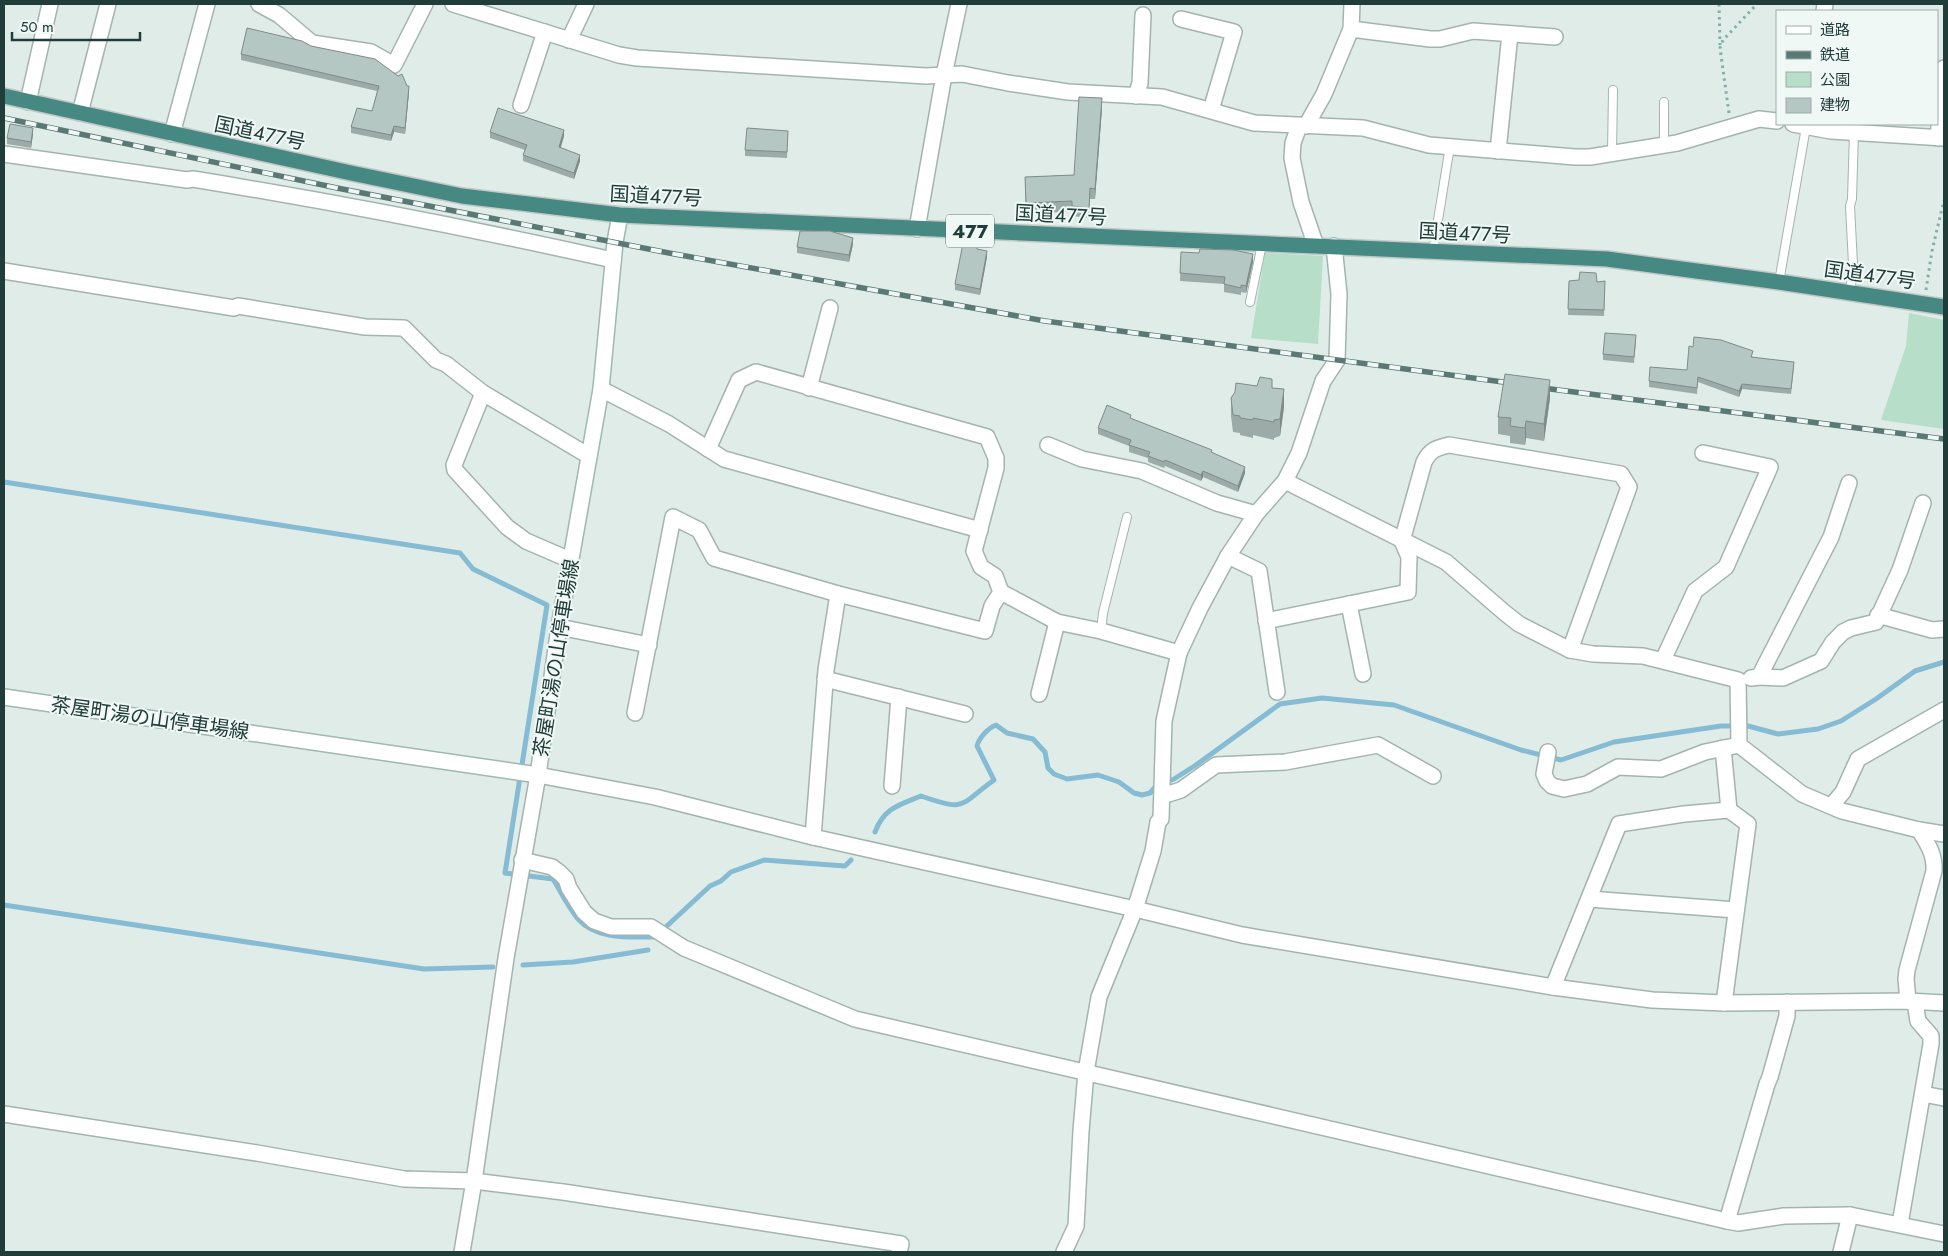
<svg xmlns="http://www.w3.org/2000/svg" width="1948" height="1256" font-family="Jost,'Noto Sans JP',sans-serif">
  <rect width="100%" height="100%" fill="#e0ece8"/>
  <g fill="#b7dec8">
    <path d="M1265 253 1323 256 1318 344 1251 338Z"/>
    <path d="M1909 313 1944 320V429L1881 420 1906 346Z"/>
  </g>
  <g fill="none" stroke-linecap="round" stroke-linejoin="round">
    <g stroke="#85bcd4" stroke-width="5">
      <path d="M4 482 460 553 473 569 547 605 505 873 553 879C561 892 568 907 578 919 597 940 630 937 655 937L710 886 721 881 731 872 764 860 845 866 851 860"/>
      <path d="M875 832C884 808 899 805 921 796 967 812 958 806 994 780L977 746C979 738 988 728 996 725L1007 733 1033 739 1045 752 1048 768 1054 774 1067 779 1098 775 1119 782 1134 793 1142 795 1150 793 1156 786 1174 779 1196 765 1280 704 1322 698 1394 705 1521 750 1561 760 1614 742 1721 726H1748L1778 734 1818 729 1841 721 1876 699 1915 671 1944 662"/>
      <path d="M4 905 424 969 493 967"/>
      <path d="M523 965 573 962 648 950"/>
    </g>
    <defs>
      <g id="service">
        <path d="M1664 102V146"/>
        <path d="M1612 153 1613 90"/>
        <path d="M1433 251 1450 146"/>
        <path d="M1779 282 1806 127"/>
        <path d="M1850 293 1853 264 1850 206 1852 199 1854 132"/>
        <path d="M1250 302 1262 244"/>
        <path d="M1101 631 1103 613 1127 517"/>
      </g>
      <g id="minor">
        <path d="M259 4 279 15 312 43 371 52 394 65 425 4"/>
        <path d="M453 4 619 55 637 58 926 76 962 74 1008 83 1068 92 1162 97 1254 123 1363 128 1429 145 1575 157H1590L1677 143 1759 119 1777 121"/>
        <path d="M1824 11 1825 4"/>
        <path d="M1181 19 1234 32 1211 110"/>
        <path d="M1351 29 1430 39H1440L1473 31 1555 37"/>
        <path d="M569 40 586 4"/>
        <path d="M1136 96 1140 83 1143 15"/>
        <path d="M28 102 50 4"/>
        <path d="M521 105 545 32"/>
        <path d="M80 113 108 4"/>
        <path d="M1793 124 1831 131 1944 138"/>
        <path d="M1299 126 1293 143 1292 158 1301 202 1316 246"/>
        <path d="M1306 126 1324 94 1351 29 1352 4"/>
        <path d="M172 134 207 4"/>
        <path d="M1938 138 1944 68"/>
        <path d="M1498 151 1510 34"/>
        <path d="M4 154 187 180 193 179C334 202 474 229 613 260"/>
        <path d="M4 271 234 308 238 306 365 327 404 328 436 360 446 364 483 393 589 456"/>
        <path d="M809 388 830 308"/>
        <path d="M601 389 669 424 724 459 980 530"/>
        <path d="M483 393 454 465 455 470 507 527 526 541 570 560"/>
        <path d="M1048 445 1082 459 1142 471 1217 503 1256 514"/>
        <path d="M1285 481 1446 562 1505 613 1519 624 1570 650 1593 654 1643 656 1738 680 1739 745 1802 794 1842 811 1919 830 1944 834"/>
        <path d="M1228 556 1259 571 1277 692"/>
        <path d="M1001 592 1057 622 1101 631 1179 653"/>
        <path d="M1349 604 1363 674"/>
        <path d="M1878 615 1932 630 1944 629"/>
        <path d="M1266 621 1408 592 1409 557 1402 541 1424 462C1430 450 1436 448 1449 445L1621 474 1629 487 1570 650"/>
        <path d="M559 627 649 645"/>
        <path d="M1663 660 1695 591 1726 567 1770 467 1703 453"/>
        <path d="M1759 677 1783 678 1821 661 1833 642 1843 632 1851 628 1876 622 1900 570 1923 503"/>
        <path d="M1751 678 1759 677 1831 537 1849 483"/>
        <path d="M825 679 965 714"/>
        <path d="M1039 694 1057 622"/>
        <path d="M635 713 673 517 699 530 714 558 838 594 985 631 992 606 1001 592 995 576 981 567 974 551 996 468V458L987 437 756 372 739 380 708 449"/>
        <path d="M1723 748 1729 810"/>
        <path d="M1548 752 1544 774 1547 781 1552 786 1564 789 1587 784 1618 767 1661 769 1705 752 1739 745"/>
        <path d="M892 786 899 697"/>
        <path d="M1162 796 1181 790 1216 765 1285 762 1378 745 1433 776"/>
        <path d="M1832 805 1843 792 1858 759 1944 710"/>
        <path d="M813 837 826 670 838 594"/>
        <path d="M522 860 552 867 560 873 566 879 569 888 584 912 594 921 611 927H651L684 948 855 1019 1727 1221 1738 1223 1784 1216 1850 1215 1944 1234"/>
        <path d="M1589 899 1736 910"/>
        <path d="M1553 987 1619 824 1684 814 1729 810 1748 824 1724 1003"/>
        <path d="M1908 1001 1906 979 1907 970 1934 871C1935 855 1928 844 1919 830"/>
        <path d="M1923 1094 1944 1098"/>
        <path d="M4 1114 257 1153 404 1179 474 1181 563 1192 901 1244 899 1252"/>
        <path d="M1727 1221 1767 1084 1770 1077 1787 1016V1002"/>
        <path d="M1900 1224 1931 1044V1036L1918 1021 1915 1002"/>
        <path d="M462 1252 474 1181 506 958 538 775"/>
        <path d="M1064 1252 1076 1226 1081 1131 1086 1072 1099 997 1135 909 1153 851 1158 822 1161 819 1164 721 1179 653 1200 608 1228 556 1256 514 1285 481 1299 453 1323 381 1337 360 1339 294 1334 246"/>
        <path d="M1841 1252 1850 1215"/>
      </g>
      <g id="tertiary">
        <path d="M917 229 944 75 959 4"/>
        <path d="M538 775 655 797 813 837 1135 909 1242 935 1553 987 1652 1000 1724 1003 1908 1001 1944 1003"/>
      </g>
      <path id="secondary" d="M4 697 538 775 559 627 601 389 615 242 620 215"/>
      <path id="trunk" d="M4 96 351 173 462 196 620 215 1607 259 1779 282 1944 307"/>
    </defs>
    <use href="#service" stroke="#a3b4b0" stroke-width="10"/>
    <use href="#minor" stroke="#a3b4b0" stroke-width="18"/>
    <use href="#tertiary" stroke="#a3b4b0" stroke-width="18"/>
    <use href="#secondary" stroke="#9eb8b2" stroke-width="18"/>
    <use href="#trunk" stroke="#c1c9c8" stroke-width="18"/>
    <g stroke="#7fb1a9" stroke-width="3" stroke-dasharray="2.5 4" stroke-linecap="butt">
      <path d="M1719 4 1720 45"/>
      <path d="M1729 113 1720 48 1723 40 1757 4"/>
      <path d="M1926 290 1932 251 1944 200"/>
    </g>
    <use href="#service" stroke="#fff" stroke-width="8"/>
    <use href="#minor" stroke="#fff" stroke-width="15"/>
    <use href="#tertiary" stroke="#fff" stroke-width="15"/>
    <use href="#secondary" stroke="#fff" stroke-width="15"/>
    <use href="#trunk" stroke="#468882" stroke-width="15"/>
    <defs>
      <g id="rail">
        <path d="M4 118 337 188 669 253 1045 321 1518 384"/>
        <path d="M1535 387 1944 439"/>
      </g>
    </defs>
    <use href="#rail" stroke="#5a7975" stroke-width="5.5"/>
    <use href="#rail" stroke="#f0f8f5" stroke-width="4" stroke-dasharray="11" stroke-linecap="butt"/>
  </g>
  <g fill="#9caba7">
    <path d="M311 46 409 92 405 134 394 132 391 141 351 133V127L372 111 377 91 241 60V54Z"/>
    <path d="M1102 109 1095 199H1090L1089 218 1072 216V212L1026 213 1025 177 1074 175Z"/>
    <path d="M788 131 787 158 745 156V150Z"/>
    <path d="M490 132 564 136 560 148 580 161 574 179 523 161V155L525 150 490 138Z"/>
    <path d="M33 134 31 148 7 144V138Z"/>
    <path d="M853 244 849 262 797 253V247Z"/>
    <path d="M977 249 987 257 980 295 955 290V284Z"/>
    <path d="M1181 252 1253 262 1246 293 1241 292V295L1224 292V284L1180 281Z"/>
    <path d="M1569 281 1597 282 1605 287 1604 316 1568 315Z"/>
    <path d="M1636 341 1634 363 1603 360V354Z"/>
    <path d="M1753 356 1752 357 1794 367 1791 394 1742 389 1739 397 1698 382 1697 394 1649 387V381L1687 370Z"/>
    <path d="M1257 386 1272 388 1284 407 1280 436 1274 438V440L1253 435V438L1240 435V433L1233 432 1231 416V398Z"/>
    <path d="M1550 398 1544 441 1526 438 1525 445 1510 443V436L1498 434V417Z"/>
    <path d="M1131 418 1212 453 1245 473 1238 492 1203 477 1201 481 1165 466 1164 468 1148 462V458L1129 452V446L1098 434V428Z"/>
  </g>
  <g fill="#7f8b88">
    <path d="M409 86V92L405 134V128Z"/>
    <path d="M1102 98V109L1095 199V189Z"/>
    <path d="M394 126V132L391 141V135Z"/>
    <path d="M33 128V134L31 148V142Z"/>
    <path d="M564 130V136L559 154V147Z"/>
    <path d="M580 155V161L574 179V173Z"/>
    <path d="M853 238V244L849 262V255Z"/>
    <path d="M987 251V257L980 295V289Z"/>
    <path d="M1253 254V262L1246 293V286Z"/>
    <path d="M1550 380V398L1544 441V424Z"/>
    <path d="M1742 384V389L1739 397V391Z"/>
    <path d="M1284 389V407L1280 436V419Z"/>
    <path d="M1526 421V438L1525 445V428Z"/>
    <path d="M1245 467V473L1238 492V486Z"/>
    <path d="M1203 471V477L1201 481V475Z"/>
  </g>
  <g fill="#b5c7c2" stroke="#7f8b88">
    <path d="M247 28 302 41 311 46 375 59 398 76 402 74 407 86H409L405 128 394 126 391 135 351 127 357 108 372 111 379 86 241 54Z"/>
    <path d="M1079 97 1102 98 1095 189 1090 188 1089 208 1072 206V201L1026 203 1025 177 1074 175Z"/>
    <path d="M498 108 564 130 559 147 580 155 574 173 523 155 527 145 490 132Z"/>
    <path d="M10 124 33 128 31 142 7 138Z"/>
    <path d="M747 128 788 131 787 152 745 150Z"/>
    <path d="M800 231H830L853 238 849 255 797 247Z"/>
    <path d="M963 243 977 246V249L987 251 980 289 955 284Z"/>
    <path d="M1200 249 1233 250 1253 254 1246 286 1241 285V288L1224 284 1225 277 1180 273 1181 252 1199 253Z"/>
    <path d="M1580 272 1596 273 1597 282 1605 281 1604 310 1568 309 1569 281 1579 280Z"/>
    <path d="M1605 333 1636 335 1634 357 1603 354Z"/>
    <path d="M1694 337 1721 340 1753 351 1751 357 1794 362 1791 389 1742 384 1739 391 1698 377 1697 388 1649 381 1650 367 1687 370 1689 346 1693 347Z"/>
    <path d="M1505 374 1550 380 1544 424 1526 421 1525 428 1510 426 1511 418 1498 417Z"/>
    <path d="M1260 377 1272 379V388L1284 389 1280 419 1274 420V422L1253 418V420L1240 418V416L1233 415 1231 398 1235 392 1236 383 1257 386Z"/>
    <path d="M1107 405 1131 415 1130 418 1212 450 1211 452 1245 467 1238 486 1203 471 1201 475 1165 460 1164 462 1148 456 1150 452 1129 445 1131 440 1098 428Z"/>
  </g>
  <g text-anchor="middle" stroke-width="4" stroke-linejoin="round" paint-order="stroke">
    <rect fill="#f0f8f5" stroke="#5e7571" stroke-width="1" x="946" y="214.5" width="48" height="33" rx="4"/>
    <g font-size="19" font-weight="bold" fill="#203d39">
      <text x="970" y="238">477</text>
    </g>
    <g font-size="20" fill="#203d39" stroke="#f0f8f5">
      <text transform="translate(260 133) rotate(12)" y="7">国道477号</text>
      <text transform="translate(656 196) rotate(3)" y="7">国道477号</text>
      <text transform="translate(1061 215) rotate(3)" y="7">国道477号</text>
      <text transform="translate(1465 233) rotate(3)" y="7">国道477号</text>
      <text transform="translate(1870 275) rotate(8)" y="7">国道477号</text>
      <text transform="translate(556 658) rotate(-81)" y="7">茶屋町湯の山停車場線</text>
      <text transform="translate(150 718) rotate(8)" y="7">茶屋町湯の山停車場線</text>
    </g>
  </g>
  <rect width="1948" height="1256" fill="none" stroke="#203d39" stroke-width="10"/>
  <rect x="1776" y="10" width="162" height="115" fill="#f0f8f5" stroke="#9dadaa"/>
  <rect x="1786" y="26" width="25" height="8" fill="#ffffff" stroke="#9dadaa"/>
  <text x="1820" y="35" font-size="15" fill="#203d39">道路</text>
  <rect x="1786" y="51" width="25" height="8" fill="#5a7975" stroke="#9dadaa"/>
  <text x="1820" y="60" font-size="15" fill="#203d39">鉄道</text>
  <rect x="1786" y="72" width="25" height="15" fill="#b7dec8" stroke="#9dadaa"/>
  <text x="1820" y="85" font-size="15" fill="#203d39">公園</text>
  <rect x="1786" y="98" width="25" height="15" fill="#b5c7c2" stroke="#9dadaa"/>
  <text x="1820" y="110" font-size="15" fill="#203d39">建物</text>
  <path d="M12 32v8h128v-8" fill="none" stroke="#203d39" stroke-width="2.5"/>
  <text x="20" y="32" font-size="15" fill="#203d39" stroke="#f0f8f5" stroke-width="4" paint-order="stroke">50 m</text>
</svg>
